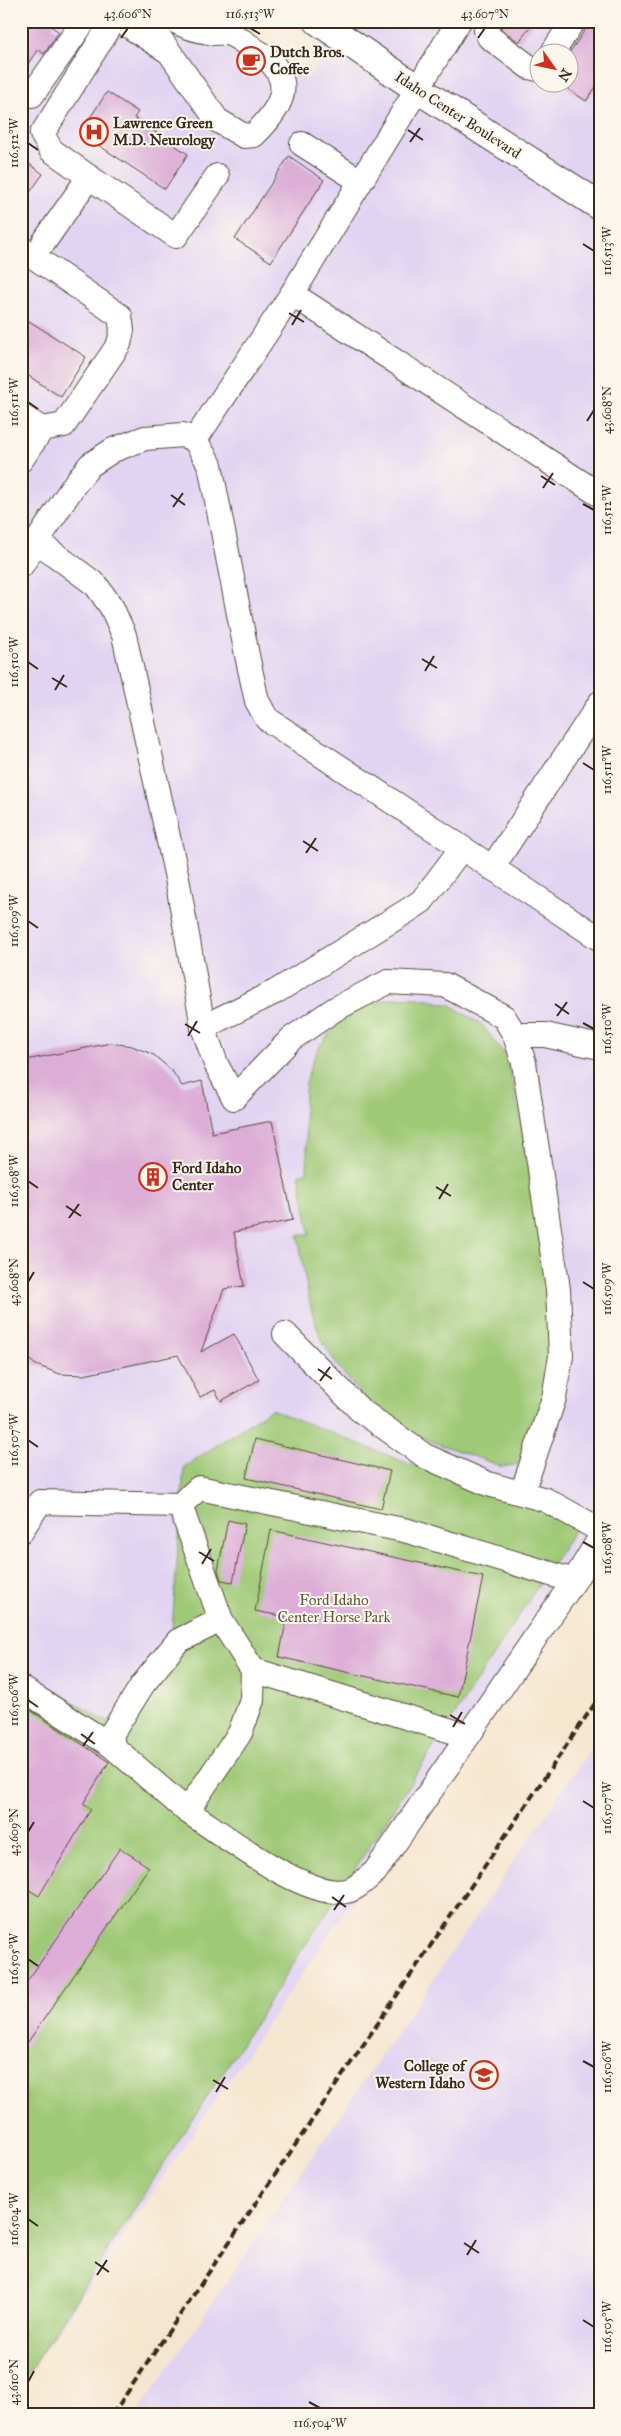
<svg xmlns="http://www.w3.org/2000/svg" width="621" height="2436" font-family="'IM FELL Great Primer',serif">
  <rect width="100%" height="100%" fill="#fbf7ec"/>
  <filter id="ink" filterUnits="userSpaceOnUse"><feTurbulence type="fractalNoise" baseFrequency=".02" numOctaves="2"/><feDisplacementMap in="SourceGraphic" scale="10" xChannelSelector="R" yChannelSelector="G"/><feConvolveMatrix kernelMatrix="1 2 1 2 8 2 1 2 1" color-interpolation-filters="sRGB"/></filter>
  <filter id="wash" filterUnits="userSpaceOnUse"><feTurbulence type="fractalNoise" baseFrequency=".0096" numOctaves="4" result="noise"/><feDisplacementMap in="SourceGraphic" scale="20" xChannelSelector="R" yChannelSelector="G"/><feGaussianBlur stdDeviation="1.12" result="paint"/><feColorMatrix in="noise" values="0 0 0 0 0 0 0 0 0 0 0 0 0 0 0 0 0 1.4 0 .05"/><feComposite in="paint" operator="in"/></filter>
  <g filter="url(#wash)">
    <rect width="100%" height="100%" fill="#f6e6cf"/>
    <g fill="#e1d4f3" fill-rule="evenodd">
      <path d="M21 21H225L312 76 325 21H600V1538L42 2354 21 2340ZM538 52H568V82H538Z"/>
      <path d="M600 1735V2415H136Z"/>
    </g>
    <g fill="#9ec976" stroke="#6c7a4a">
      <path d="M419 998 451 1005 482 1025 503 1052 513 1083 531 1170 555 1329 549 1389 525 1458 515 1465 502 1467C473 1455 433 1444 406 1430 373 1411 335 1371 320 1335 307 1304 304 1268 298 1235L310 1234 299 1173 307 1172C309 1145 302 1118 305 1091 311 1044 339 1013 385 1000 395 997 408 998 419 998Z"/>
      <path d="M271 1409 412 1465 581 1520 21 2384V1670L108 1723 171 1643 184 1467Z"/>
    </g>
    <g id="blocks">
      <g fill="#dcadd8">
        <path d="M21 21H56L52 27 59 32 44 54 38 49 21 74Z"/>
        <path d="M502 21H534L519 42 501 29Z"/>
        <path d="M591 21H600V81L586 101 568 89V55Z"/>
        <path d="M107 92 138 112 134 118 188 154 165 189 80 133Z"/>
        <path d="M289 156 324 180 271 262 235 239Z"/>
        <path d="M21 158 43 174 21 205Z"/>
        <path d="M21 316 86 357 61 397 21 371Z"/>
        <path d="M111 1043 132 1046 154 1055 172 1071 182 1086 202 1081 212 1133 272 1121 293 1220 234 1232 244 1286 224 1289 201 1352 234 1334 259 1380 221 1401 215 1390 200 1397 178 1355 84 1375 60 1374 36 1365 21 1353V1061Z"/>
        <path d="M255 1439 390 1471 381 1509 246 1478Z"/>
        <path d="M228 1520 245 1524 233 1582 221 1580 218 1570Z"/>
        <path d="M271 1530 483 1577 458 1697 279 1657 287 1617 255 1611Z"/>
        <path d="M21 1704 109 1762 83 1804 91 1809 39 1896 21 1885Z"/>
        <path d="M120 1848 149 1867 21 2052V1990Z"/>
      </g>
    </g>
  </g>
  <g filter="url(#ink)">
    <use href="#blocks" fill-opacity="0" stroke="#574639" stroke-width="1"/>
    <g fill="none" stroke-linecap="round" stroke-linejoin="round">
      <defs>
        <g id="minor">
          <path d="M121 21 166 50"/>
          <path d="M152 21 156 33 217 120 244 136 254 135C285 105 298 77 255 50 248 45 238 37 230 34 225 32 219 33 214 33 200 31 187 28 175 21"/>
          <path d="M459 21 292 294 195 440 210 465 248 660 257 701 267 719 600 939"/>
          <path d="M489 21 486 30 489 37 529 67 538 69"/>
          <path d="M553 52 573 21"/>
          <path d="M32 95 84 21"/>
          <path d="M302 144 360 181"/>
          <path d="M89 177 176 236 217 176"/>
          <path d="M44 242 89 177 51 150 42 134 113 21"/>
          <path d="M21 248 120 316 122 330 119 344 64 425 42 429 21 460"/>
          <path d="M292 294 600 495"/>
          <path d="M21 416 42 429"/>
          <path d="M38 542 96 585 112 608 124 635 177 878 203 1027 216 1064 234 1098 291 1039 335 1009 388 982 445 985 504 1017 515 1035 524 1063 558 1289 561 1356 554 1398 522 1493"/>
          <path d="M21 566 74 485 90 465 113 450 145 438 183 435 195 440"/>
          <path d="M492 868 600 703"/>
          <path d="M203 1027 275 992 407 911 422 901 461 849"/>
          <path d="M515 1035H545L600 1047"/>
          <path d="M285 1334 360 1410 425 1456 488 1484 546 1500 600 1530"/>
          <path d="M21 1531 40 1502 180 1505"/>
          <path d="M253 1670 468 1736"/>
          <path d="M21 1688 112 1746 187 1811 240 1733 252 1700 253 1670 221 1620 180 1505 199 1488 408 1531 574 1581 600 1538"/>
          <path d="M112 1746V1733L143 1684 178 1641 221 1620"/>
          <path d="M187 1811C223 1834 305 1899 346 1891 356 1890 367 1878 375 1872L574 1581"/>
        </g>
        <path id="major" d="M318 21 416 88 600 206"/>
      </defs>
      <use href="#minor" stroke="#574639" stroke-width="26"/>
      <use href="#major" stroke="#574639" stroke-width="30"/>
      <use href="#minor" stroke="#fff" stroke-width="24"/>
      <use href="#major" stroke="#fff" stroke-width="28"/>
      <path stroke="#3b2a1e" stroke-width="4" stroke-dasharray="8 4" stroke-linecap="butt" d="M112 2415 600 1696"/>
    </g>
  </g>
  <path fill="none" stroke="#3b2a1e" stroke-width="2" d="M250 28 260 34M121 38 128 28M478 38 485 28M408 130 423 140M410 142 420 128M28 143 38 150M583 244 594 251M289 313 304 322M292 325 301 310M28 402 38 409M587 421 594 410M541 476 555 485M543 488 553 473M171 495 185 505M583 504 594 510M173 507 183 493M422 659 437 668M28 662 38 669M425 671 434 656M52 678 67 687M55 690 64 675M583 763 594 770M303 841 318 851M306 853 316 838M28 921 38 928M555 1004 569 1014M557 1016 567 1002M583 1023 594 1029M185 1024 200 1033M188 1036 197 1021M28 1181 38 1188M436 1187 451 1196M439 1199 448 1184M66 1206 81 1216M69 1218 79 1204M28 1282 34 1272M583 1282 594 1289M318 1369 332 1379M320 1381 330 1367M28 1440 38 1447M583 1542 594 1548M199 1552 214 1561M202 1564 211 1549M28 1700 38 1707M450 1715 465 1724M453 1727 462 1712M81 1734 95 1744M83 1746 93 1732M583 1801 594 1808M28 1832 34 1822M332 1897 346 1907M334 1910 344 1895M28 1959 38 1966M583 2061 594 2067M213 2080 228 2089M216 2092 225 2077M28 2219 38 2226M464 2243 479 2253M467 2255 476 2240M95 2262 109 2272M97 2275 107 2260M583 2320 594 2327M28 2382 34 2371M309 2402 320 2408"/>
  <defs>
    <symbol id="cafe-ring" viewBox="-11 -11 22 22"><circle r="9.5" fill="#fbf7ec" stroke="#c8321e" stroke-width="1.5"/><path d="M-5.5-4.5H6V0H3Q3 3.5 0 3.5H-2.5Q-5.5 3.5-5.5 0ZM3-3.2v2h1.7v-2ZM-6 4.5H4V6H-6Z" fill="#c8321e"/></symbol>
    <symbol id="hospital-ring" viewBox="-11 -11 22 22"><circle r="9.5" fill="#fbf7ec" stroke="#c8321e" stroke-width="1.5"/><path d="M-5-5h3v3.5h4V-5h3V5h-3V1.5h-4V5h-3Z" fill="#c8321e"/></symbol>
    <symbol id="building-ring" viewBox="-11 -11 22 22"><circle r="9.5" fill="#fbf7ec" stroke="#c8321e" stroke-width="1.5"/><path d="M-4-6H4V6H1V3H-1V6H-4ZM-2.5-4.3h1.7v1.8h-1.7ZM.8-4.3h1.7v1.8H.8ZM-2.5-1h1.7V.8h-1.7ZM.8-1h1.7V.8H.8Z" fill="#c8321e"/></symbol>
    <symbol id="university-ring" viewBox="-11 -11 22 22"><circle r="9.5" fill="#fbf7ec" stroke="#c8321e" stroke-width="1.5"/><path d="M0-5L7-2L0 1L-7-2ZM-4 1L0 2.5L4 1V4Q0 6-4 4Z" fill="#c8321e"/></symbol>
  </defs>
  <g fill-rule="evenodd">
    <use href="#cafe-ring" x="235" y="45" width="32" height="32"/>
    <use href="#hospital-ring" x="78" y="116" width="32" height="32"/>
    <use href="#building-ring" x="137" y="1161" width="32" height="32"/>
    <use href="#university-ring" x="468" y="2059" width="32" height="32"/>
  </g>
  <g text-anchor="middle" stroke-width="4" stroke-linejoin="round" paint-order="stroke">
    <g font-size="15" font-weight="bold" fill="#3b2a1e" stroke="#fbf7ec" text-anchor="start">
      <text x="270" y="57">Dutch Bros.<tspan x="270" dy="17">Coffee</tspan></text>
      <text x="113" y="128">Lawrence Green<tspan x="113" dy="17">M.D. Neurology</tspan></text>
      <text x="172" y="1173">Ford Idaho<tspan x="172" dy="17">Center</tspan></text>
      <text x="465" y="2071" text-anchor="end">College of<tspan x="465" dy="17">Western Idaho</tspan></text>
    </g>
    <g font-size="15" fill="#3b2a1e" stroke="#fbf7ec">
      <text transform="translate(458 115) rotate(33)" y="5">Idaho Center Boulevard</text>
    </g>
    <g font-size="15" fill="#595a38" stroke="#fbf7ec">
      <text x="334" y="1605">Ford Idaho<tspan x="334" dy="17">Center Horse Park</tspan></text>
    </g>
  </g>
  <rect width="621" height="2436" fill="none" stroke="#fbf7ec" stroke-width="55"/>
  <g transform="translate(554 68) rotate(123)"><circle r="24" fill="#fbf7ec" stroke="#aea59a"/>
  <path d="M0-4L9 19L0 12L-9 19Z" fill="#c8321e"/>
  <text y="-8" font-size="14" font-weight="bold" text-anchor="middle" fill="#3b2a1e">N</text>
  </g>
  <rect x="28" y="28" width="566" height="2380" fill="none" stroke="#3b2a1e" stroke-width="2"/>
  <g font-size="12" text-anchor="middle" fill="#3b2a1e">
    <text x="128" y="18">43.606°N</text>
    <text x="250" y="18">116.513°W</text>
    <text x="485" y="18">43.607°N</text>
    <text transform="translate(14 143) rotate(-90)" y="4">116.512°W</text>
    <text transform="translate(607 251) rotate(-90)" y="4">116.513°W</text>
    <text transform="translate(14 402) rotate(-90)" y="4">116.511°W</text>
    <text transform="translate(607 410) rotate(-90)" y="4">43.608°N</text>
    <text transform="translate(607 510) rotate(-90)" y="4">116.512°W</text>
    <text transform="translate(14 662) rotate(-90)" y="4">116.510°W</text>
    <text transform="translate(607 770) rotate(-90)" y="4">116.511°W</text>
    <text transform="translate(14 921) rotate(-90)" y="4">116.509°W</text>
    <text transform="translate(607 1029) rotate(-90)" y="4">116.510°W</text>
    <text transform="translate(14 1181) rotate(-90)" y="4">116.508°W</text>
    <text transform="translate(14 1282) rotate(-90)" y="4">43.608°N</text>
    <text transform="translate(607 1289) rotate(-90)" y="4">116.509°W</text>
    <text transform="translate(14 1440) rotate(-90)" y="4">116.507°W</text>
    <text transform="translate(607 1548) rotate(-90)" y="4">116.508°W</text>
    <text transform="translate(14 1700) rotate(-90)" y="4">116.506°W</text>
    <text transform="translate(607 1808) rotate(-90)" y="4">116.507°W</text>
    <text transform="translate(14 1832) rotate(-90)" y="4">43.609°N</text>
    <text transform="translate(14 1959) rotate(-90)" y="4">116.505°W</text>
    <text transform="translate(607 2067) rotate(-90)" y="4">116.506°W</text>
    <text transform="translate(14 2219) rotate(-90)" y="4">116.504°W</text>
    <text transform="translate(607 2327) rotate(-90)" y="4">116.505°W</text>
    <text transform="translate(14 2382) rotate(-90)" y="4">43.610°N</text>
    <text x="320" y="2427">116.504°W</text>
  </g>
</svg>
